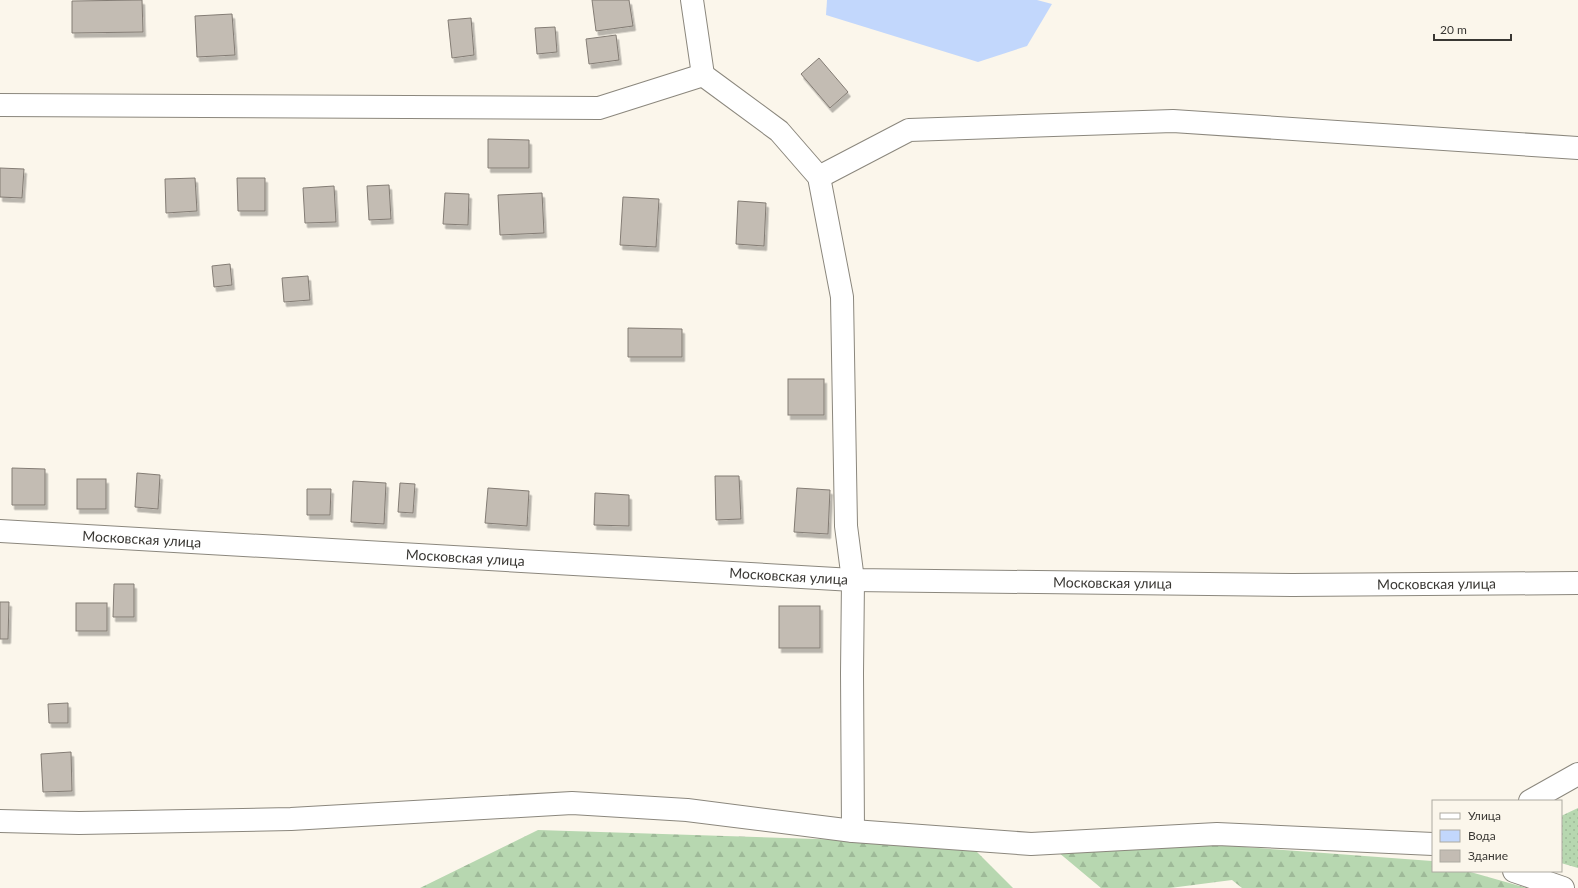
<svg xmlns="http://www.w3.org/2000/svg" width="1578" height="888" font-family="Lato,sans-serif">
  <defs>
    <pattern id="forest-firs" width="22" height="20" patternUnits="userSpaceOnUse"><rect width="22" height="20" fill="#b7d7b0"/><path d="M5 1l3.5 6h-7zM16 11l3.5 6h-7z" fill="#9eb998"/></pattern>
    <pattern id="garden-dots" width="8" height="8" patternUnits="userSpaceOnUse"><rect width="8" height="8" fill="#b7d7b0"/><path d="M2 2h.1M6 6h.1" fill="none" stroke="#9eb998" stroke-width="1.8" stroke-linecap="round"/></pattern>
    <filter id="shadow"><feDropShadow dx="2.5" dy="4.5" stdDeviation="0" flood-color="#0004"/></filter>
  </defs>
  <rect width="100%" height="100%" fill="#fbf6eb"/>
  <g fill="url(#forest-firs)">
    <path d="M538 830 969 844 1013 888H420Z"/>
    <path d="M1109 837 1432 861 1433 871H1467L1527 888H1242L1232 880 1170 888H1101L1058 852Z"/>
  </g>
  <path fill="url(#garden-dots)" d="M1578 808V868L1561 863V816Z"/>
  <path fill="#c2d7fc" d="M827 0H1037L1052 4 1027 46 978 62 826 15Z"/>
  <g fill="#c3bcb3" stroke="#837c74" filter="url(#shadow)">
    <path d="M142 0 143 32 72 33V1Z"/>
    <path d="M592 0H629L633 26 596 31Z"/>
    <path d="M232 14 235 55 197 57 195 16Z"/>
    <path d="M471 18 474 55 452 58 448 20Z"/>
    <path d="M555 27 557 52 537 54 535 28Z"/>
    <path d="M616 35 619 60 589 64 586 39Z"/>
    <path d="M819 58 848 92 830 108 801 74Z"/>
    <path d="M488 139 529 140V168H488Z"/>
    <path d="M0 168 24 169 22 198 0 197Z"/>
    <path d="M195 178 197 211 166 213 165 179Z"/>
    <path d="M237 178H265V211H238Z"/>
    <path d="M389 185 391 219 369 220 367 186Z"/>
    <path d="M334 186 336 222 305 223 303 188Z"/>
    <path d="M445 193 469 194 468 225 443 224Z"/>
    <path d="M542 193 544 233 500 235 498 195Z"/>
    <path d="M623 197 659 199 656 247 620 245Z"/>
    <path d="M738 201 766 203 764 246 736 244Z"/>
    <path d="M230 264 232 285 214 287 212 266Z"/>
    <path d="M308 276 310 300 284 302 282 278Z"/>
    <path d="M628 328 682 329V357H628Z"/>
    <rect x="788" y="379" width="36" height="36"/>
    <path d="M12 468 45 469V505H12Z"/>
    <path d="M137 473 160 475 158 509 135 507Z"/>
    <path d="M715 476H739L741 519 716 520Z"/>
    <rect x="77" y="479" width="29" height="30"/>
    <path d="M353 481 386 483 384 524 351 522Z"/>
    <path d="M400 483 415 484 413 513 398 512Z"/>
    <path d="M488 488 529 491 527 526 485 523Z"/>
    <path d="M797 488 830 490 828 534 794 532Z"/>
    <path d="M307 489H331L330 515H307Z"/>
    <path d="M595 493 629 495V526L594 525Z"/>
    <path d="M114 584H134V617H113Z"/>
    <path d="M0 602H9L8 639H0Z"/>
    <rect x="76" y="603" width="31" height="28"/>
    <rect x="779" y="606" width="41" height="42"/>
    <path d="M68 703V723H49L48 704Z"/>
    <path d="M71 752 72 791 43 792 41 754Z"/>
  </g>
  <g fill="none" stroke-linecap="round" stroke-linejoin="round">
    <defs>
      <g id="minor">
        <path d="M692 0 703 75 779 131 819 177 842 297 846 526 853 580 852 673 853 831"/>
        <path d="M0 105 599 108 703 75"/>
        <path d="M819 177 909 130 1173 121 1578 148"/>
        <path id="s1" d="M0 531 853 580 1292 585 1578 583"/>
        <path d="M1514 871 1563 888"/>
      </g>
      <g id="tertiary">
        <path d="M1530 801 1578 774"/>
        <path d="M0 821 79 823 291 819 572 803 687 810 853 831 1031 844 1217 834 1433 844"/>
      </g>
    </defs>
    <use href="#minor" stroke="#8b877d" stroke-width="24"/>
    <use href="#tertiary" stroke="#8b877d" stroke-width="24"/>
    <use href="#minor" stroke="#fff" stroke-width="22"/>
    <use href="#tertiary" stroke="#fff" stroke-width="22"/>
  </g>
  <g text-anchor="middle" stroke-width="3.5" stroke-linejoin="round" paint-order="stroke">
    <g font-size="14" fill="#393733" stroke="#fbf6eb">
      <text dy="5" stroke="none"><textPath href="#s1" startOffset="142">Московская улица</textPath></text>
      <text dy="5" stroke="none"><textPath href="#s1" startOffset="466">Московская улица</textPath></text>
      <text dy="5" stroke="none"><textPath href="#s1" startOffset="790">Московская улица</textPath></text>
      <text dy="5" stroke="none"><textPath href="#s1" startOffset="1114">Московская улица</textPath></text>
      <text dy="5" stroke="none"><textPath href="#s1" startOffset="1438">Московская улица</textPath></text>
    </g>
  </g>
  <rect x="1432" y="800" width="130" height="72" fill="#fbf6eb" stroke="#adaaa1"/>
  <rect x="1440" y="813" width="20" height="6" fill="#ffffff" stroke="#adaaa1"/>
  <text x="1468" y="820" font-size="12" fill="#393733">Улица</text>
  <rect x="1440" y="830" width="20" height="12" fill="#c2d7fc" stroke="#adaaa1"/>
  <text x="1468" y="840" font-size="12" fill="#393733">Вода</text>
  <rect x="1440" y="850" width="20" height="12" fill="#c3bcb3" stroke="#adaaa1"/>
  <text x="1468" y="860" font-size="12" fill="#393733">Здание</text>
  <path d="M1434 34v6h77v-6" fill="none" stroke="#393733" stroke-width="2"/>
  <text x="1440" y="34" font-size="12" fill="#393733" stroke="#fbf6eb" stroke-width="3" paint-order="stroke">20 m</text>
</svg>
